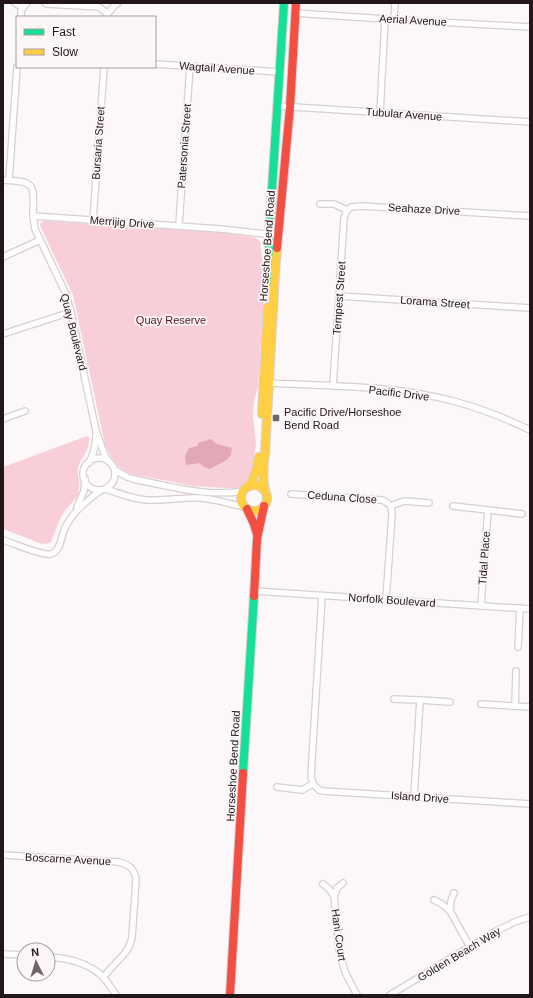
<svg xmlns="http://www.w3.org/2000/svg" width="533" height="998" font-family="Helvetica,sans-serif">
  <rect width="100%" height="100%" fill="#fcf7f8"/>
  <g fill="#f8cfd8">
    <path d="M45 221 217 232 253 237 259 240 260 242 265 283 258 387 254 402 253 415 256 444 254 458 250 474 248 478 245 483 242 486 236 488H225L192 486 169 481 133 475 123 470 119 467 110 455 105 445 73 295 41 228 40 224 42 222Z"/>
    <path d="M87 436 89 438C89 444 88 449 85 454 82 459 79 463 78 468 77 475 80 481 79 488 79 491 78 494 77 497 68 507 62 513 57 526 54 533 54 537 50 543L42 544 3 529V467Z"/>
  </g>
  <path fill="#e2a8b6" d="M211 439 217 444 232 448 231 455 227 460 210 469 204 467 200 463 186 465 185 456 189 448 198 446V443Z"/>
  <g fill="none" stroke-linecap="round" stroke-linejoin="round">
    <defs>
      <g id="street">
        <path d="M15 3 23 8"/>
        <path d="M45 3 46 4 99 7 107 13"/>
        <path d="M295 13 385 19 530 27"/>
        <path d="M106 16 114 6 118 3"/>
        <path d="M21 17V10L27 3"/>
        <path d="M394 19 395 3"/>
        <path d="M155 64 280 72"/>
        <path d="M278 106 530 122"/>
        <path d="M380 113 385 19"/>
        <path d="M3 180C36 182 34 183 33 216L221 229 273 235"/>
        <path d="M9 180 17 67"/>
        <path d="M320 204H334L347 210 351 207 362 206 530 216"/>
        <path d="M33 216 35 229 66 294 71 312 96 431 105 456 109 462"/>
        <path d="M93 220 104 67"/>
        <path d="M179 225 190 66"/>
        <path d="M3 257 40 240"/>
        <path d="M339 296 530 308"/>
        <path d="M3 334 71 312"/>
        <path d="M267 383C329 386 392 385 453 401 480 408 505 418 530 430"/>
        <path d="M333 386 344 218 347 210"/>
        <path d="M3 419 25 411"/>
        <circle cx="99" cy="474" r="16"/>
        <path d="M89 463C94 453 96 446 96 435"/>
        <path d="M115 470 127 477 133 479C141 481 149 482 157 484 185 490 215 496 244 491"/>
        <path d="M105 489C119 493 132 499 147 500 165 501 182 497 200 498 215 499 230 504 245 507"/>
        <path d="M291 494 382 500C389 503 392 506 392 514L386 600"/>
        <path d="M391 506 404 501 429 503"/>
        <path d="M453 506 488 510 481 606"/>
        <path d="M77 507 84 491 85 479"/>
        <path d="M488 510 522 514"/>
        <path d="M3 540C13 543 42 556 51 554 61 551 61 536 65 528 73 511 87 501 101 490"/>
        <path d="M254 591 530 609"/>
        <path d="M518 647 520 608"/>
        <path d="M394 699 420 700 414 797"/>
        <path d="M420 700 450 702"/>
        <path d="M481 704 530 707"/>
        <path d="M515 706 516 671"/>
        <path d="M313 784 311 776 322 596"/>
        <path d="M277 787 302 790 313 784 319 790 323 791 530 804"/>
        <path d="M3 855 119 862C129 865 134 868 136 879L132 938 129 947 125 953 103 977"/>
        <path d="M343 883 337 888 334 896 339 950 345 972 357 995"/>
        <path d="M323 884 329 889 334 896"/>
        <path d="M454 893 451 901 450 911 470 947"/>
        <path d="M434 900 442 904 450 911"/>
        <path d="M3 954 24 955"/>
        <path d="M48 957C67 958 89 963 103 977 108 982 112 989 116 995"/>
        <path d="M390 995 496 931 517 921 530 917"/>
      </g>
      <g id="fast">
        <path d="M269 282V235L284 3"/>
        <path d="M243 773 254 596"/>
      </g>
      <g id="slow">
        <path d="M262 414 268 307"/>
        <circle cx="254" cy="498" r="13"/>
        <path d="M250 486 256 471 259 457"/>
        <path d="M265 491C262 478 263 466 265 453L275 272 277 248"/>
      </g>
      <g id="jam">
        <path d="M277 248 290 107 296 3"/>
        <path d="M247 509 254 524 257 534"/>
        <path d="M254 596 257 539 264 506"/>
        <path d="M230 995 243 773"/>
      </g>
    </defs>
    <use href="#street" stroke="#d7cfd0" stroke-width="8"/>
    <use href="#fast" stroke="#d7cfd0" stroke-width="10"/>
    <use href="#slow" stroke="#d7cfd0" stroke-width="10"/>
    <use href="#jam" stroke="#d7cfd0" stroke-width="10"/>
    <use href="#street" stroke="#fffefe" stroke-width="5.5"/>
    <use href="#fast" stroke="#16e098" stroke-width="8"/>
    <use href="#slow" stroke="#ffcf43" stroke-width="8"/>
    <use href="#jam" stroke="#f24e42" stroke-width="8"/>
  </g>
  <rect fill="#6e6567" stroke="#fdf6f7" stroke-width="1.5" x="272" y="414" width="8" height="8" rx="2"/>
  <g text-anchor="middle" stroke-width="3.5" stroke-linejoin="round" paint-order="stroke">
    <g font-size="11" fill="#221619" stroke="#fdf6f7">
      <text transform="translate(413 20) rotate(3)" y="4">Aerial Avenue</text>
      <text transform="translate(217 68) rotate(4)" y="4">Wagtail Avenue</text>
      <text transform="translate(404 114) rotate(4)" y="4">Tubular Avenue</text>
      <text transform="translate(98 143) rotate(-86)" y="4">Bursaria Street</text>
      <text transform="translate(184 146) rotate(-86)" y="4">Patersonia Street</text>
      <text transform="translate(424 209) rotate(3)" y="4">Seahaze Drive</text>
      <text transform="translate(122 222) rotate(4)" y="4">Merrijig Drive</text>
      <text transform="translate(267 246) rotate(-86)" y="4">Horseshoe Bend Road</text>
      <text transform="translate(339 298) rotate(-86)" y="4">Tempest Street</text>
      <text transform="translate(435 302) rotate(4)" y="4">Lorama Street</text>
      <text transform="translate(74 332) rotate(76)" y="4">Quay Boulevard</text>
      <text transform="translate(399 393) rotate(7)" y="4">Pacific Drive</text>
      <text transform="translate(342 497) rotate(4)" y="4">Ceduna Close</text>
      <text transform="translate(484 558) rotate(-86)" y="4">Tidal Place</text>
      <text transform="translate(392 600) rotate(4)" y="4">Norfolk Boulevard</text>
      <text transform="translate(233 766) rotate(-87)" y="4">Horseshoe Bend Road</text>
      <text transform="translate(420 797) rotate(4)" y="4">Island Drive</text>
      <text transform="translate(68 859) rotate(3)" y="4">Boscarne Avenue</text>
      <text transform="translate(339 935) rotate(82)" y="4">Hani Court</text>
      <text transform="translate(459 954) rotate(-31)" y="4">Golden Beach Way</text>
    </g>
    <g font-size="11" fill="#581029" stroke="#fdf6f7">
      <text x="171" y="324">Quay Reserve</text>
    </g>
    <g font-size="11" fill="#221619" stroke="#fdf6f7" text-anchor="start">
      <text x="284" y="416">Pacific Drive/Horseshoe<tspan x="284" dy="13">Bend Road</tspan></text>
    </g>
  </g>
  <rect width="533" height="998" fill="none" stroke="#221619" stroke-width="8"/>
  <rect x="16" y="16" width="140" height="52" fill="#fdf6f7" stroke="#a59c9e"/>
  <rect x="24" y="29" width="20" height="6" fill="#16e098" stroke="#a59c9e"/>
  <text x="52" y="36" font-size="12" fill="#221619">Fast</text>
  <rect x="24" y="49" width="20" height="6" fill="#ffcf43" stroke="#a59c9e"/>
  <text x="52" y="56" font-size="12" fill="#221619">Slow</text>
  <g transform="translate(36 962) rotate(355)"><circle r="19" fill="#fdf6f7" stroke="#a59c9e"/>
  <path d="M0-3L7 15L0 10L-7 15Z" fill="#6e6567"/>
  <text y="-6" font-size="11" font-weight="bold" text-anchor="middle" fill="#221619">N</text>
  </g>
</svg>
